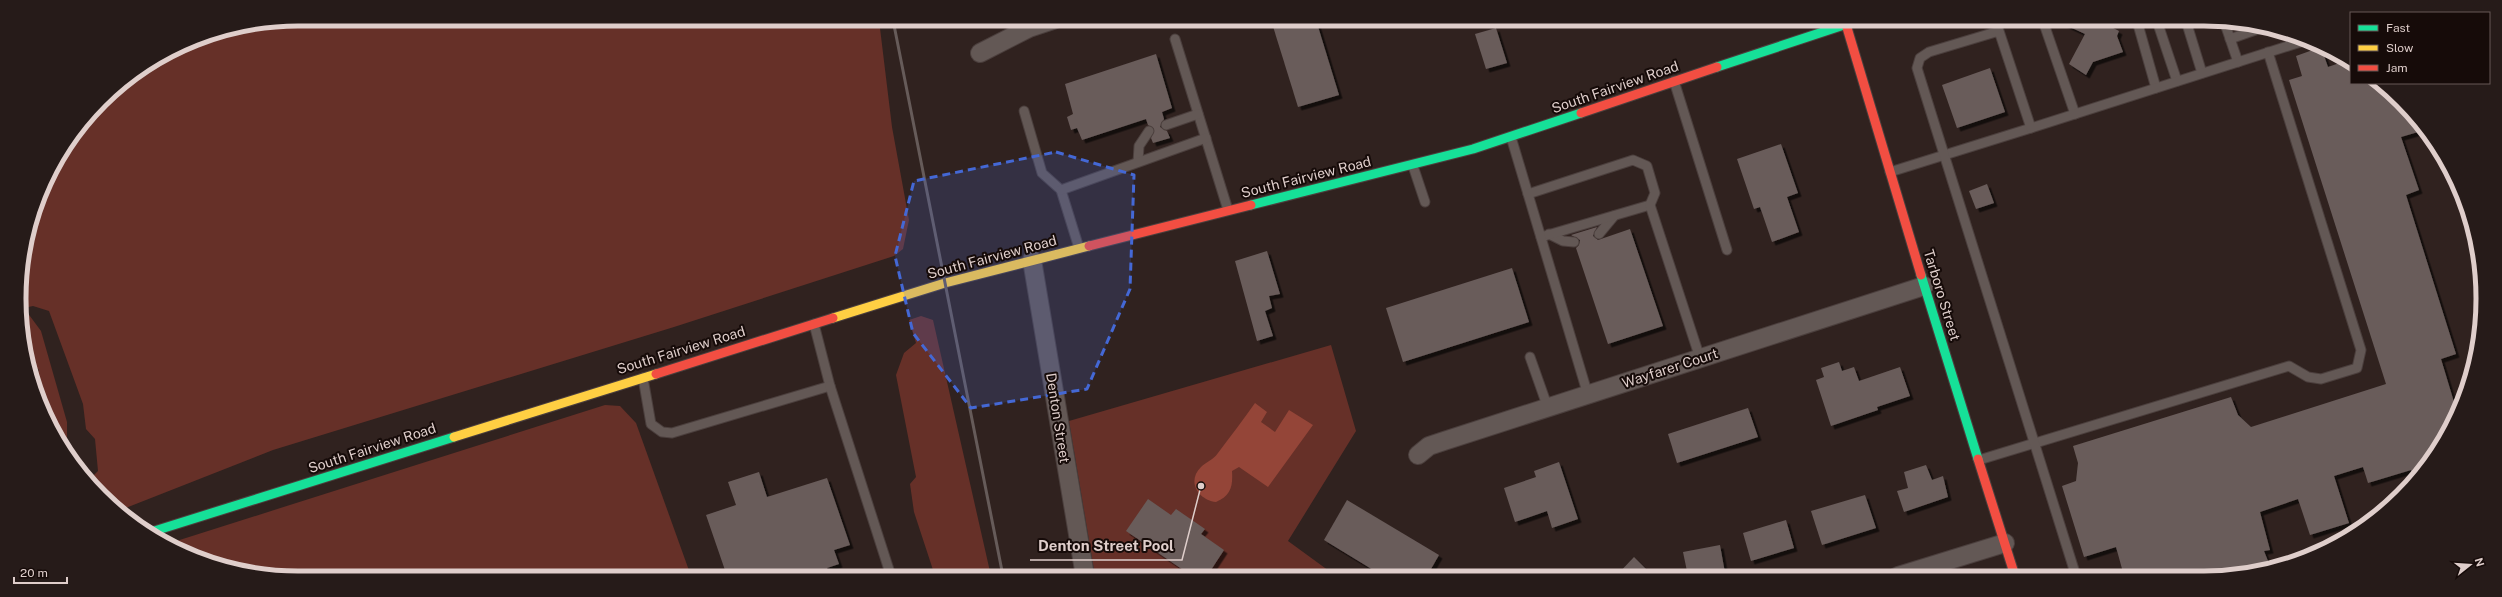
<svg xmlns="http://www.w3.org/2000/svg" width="2502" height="597" font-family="'Public Sans',sans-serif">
  <defs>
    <filter id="shadow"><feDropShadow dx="3.5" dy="3.5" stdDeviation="0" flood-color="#0009"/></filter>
  </defs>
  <rect width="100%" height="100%" fill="#30221f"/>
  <g fill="#663028">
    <path d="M299 19 879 20 892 127 909 220 903 249 894 256 674 327 273 450 118 511 116 510 115 498 106 489 98 492 83 476 94 475 98 471 95 439 86 429 83 404 49 311 33 306 24 308 41 331 67 422V438L63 442 51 421 49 406H43L33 383 39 370 33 364H28C4 262 36 161 113 90 124 79 141 72 154 64 166 56 179 46 192 40 226 26 262 23 299 19Z"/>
    <path d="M921 316 933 320 991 576H935L914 512 910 484 916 477 896 375 904 353 916 343 909 320Z"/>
    <path d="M1331 345 1356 431 1288 541 1336 576H1095L1069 421Z"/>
    <path d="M605 405 620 406 636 423 691 576H262L208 563 167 544Z"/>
  </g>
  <path fill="#944538" d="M1255 403 1267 412 1261 422 1275 432 1289 410 1313 425 1268 487 1239 467 1232 471C1233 486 1231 496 1216 502 1199 500 1186 482 1201 467 1206 462 1213 460 1218 453 1230 437 1243 420 1255 403Z"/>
  <g fill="#695c5a" filter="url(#shadow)">
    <path d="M1271 20H1316L1339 95 1298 107Z"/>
    <path d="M2057 21H2100L2119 31 2117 36 2123 52 2093 62 2086 75 2069 64 2085 34Z"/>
    <path d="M1496 28 1507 63 1486 69 1475 34Z"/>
    <path d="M2321 47 2328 67 2348 60 2351 62V83H2370L2372 87 2382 84 2412 114 2418 132 2401 137 2419 190 2406 195 2456 354 2441 359 2457 412 2454 422 2414 478 2411 470 2368 483 2363 467 2334 476 2349 523 2310 535 2298 499 2260 512 2270 550 2264 551 2268 561 2227 576H2124L2116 547 2084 557 2062 486 2076 481 2078 463 2073 446 2231 397 2238 415 2251 427 2386 384 2289 80 2302 76 2296 56Z"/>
    <path d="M1156 54 1172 108 1162 112 1164 119 1160 127 1167 131 1170 138 1153 143 1151 138 1154 129 1148 125 1146 119 1082 140 1077 128 1071 130 1067 117 1073 114 1065 84Z"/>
    <path d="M1990 68 2005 112 1957 128 1942 85Z"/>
    <path d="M1781 144 1798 193 1787 197 1799 232 1772 242 1760 207 1754 209 1737 159Z"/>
    <path d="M1987 184 1994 203 1976 209 1969 191Z"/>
    <path d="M1597 227 1593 236 1598 240 1630 229 1663 326 1608 344 1576 248 1579 245 1580 240 1571 235Z"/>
    <path d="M1267 251 1280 294 1269 296 1272 308 1265 311 1273 336 1257 341 1235 261Z"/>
    <path d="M1512 268 1529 322 1403 362 1386 308Z"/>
    <path d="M1839 362 1842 371 1854 367 1859 381 1900 367 1910 396 1877 407 1878 410 1831 426 1816 380 1824 377 1821 368Z"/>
    <path d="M1748 408 1758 437 1677 463 1668 434Z"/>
    <path d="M1559 462 1578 519 1552 528 1547 511 1515 522 1504 488 1536 477 1534 471Z"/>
    <path d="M1926 465 1932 480 1943 476 1948 497 1904 512 1897 491 1908 488 1904 472Z"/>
    <path d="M759 472 767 497 827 478 850 545 834 550 839 564 827 568 830 576H727L706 515 736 505 728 482Z"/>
    <path d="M1865 495 1876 528 1822 545 1811 511Z"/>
    <path d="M1148 499 1171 515 1176 509 1205 529 1201 534 1224 550 1207 576H1192L1126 531Z"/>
    <path d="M1347 500 1439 555 1427 576H1383L1324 540Z"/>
    <path d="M1786 520 1794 548 1751 561 1743 533Z"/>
    <path d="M1720 545 1725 573 1688 576 1683 552Z"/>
    <path d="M1634 557 1653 576H1616Z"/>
  </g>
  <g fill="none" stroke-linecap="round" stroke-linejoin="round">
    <defs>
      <g id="lane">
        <path d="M2043 21 2075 114"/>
        <path d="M2137 21 2156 88"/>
        <path d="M2157 21 2177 81"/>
        <path d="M2186 21 2202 73"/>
        <path d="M2224 21 2238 62"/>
        <path d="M1996 23 2002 21"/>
        <path d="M1175 39 1228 210"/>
        <path d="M2230 39 2264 27"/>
        <path d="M1674 81 1727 250"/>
        <path d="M1024 111 1042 173 1061 190 1079 248"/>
        <path d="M1166 125 1198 114"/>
        <path d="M1511 137 1528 194"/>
        <path d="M1138 162 1139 146 1149 131"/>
        <path d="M1413 166 1425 202"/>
        <path d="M1890 172 2031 128"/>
        <path d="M1061 190 1206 138"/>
        <path d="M1549 234 1563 241 1574 242"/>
        <path d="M1599 234 1614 216"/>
        <path d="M1541 237 1650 205"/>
        <path d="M1530 357 1548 408"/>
        <path d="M643 378 651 424 662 432 672 433 830 386 814 324"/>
        <path d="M830 386 891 576"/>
        <path d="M1588 395 1528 194 1633 160 1647 166 1655 193 1650 205 1700 358"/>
        <path d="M1979 460 2289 366 2308 377 2321 379 2357 368 2361 350 2268 52"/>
        <path d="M2302 557 2330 547"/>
        <path d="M2076 576 1917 68 1920 58 1929 52 1999 31 2031 128 2307 40"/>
      </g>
      <g id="street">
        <path d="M980 53 1029 28 1053 20"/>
        <path d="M1032 260 1085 576"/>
        <path d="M1418 455 1429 446 1444 441 1924 286"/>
        <path d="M1898 576 2005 543"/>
      </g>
      <g id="fast">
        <path d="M1717 67 1856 21"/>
        <path d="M1251 205 1473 149 1581 113"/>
        <path d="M1921 275 1978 459"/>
        <path d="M148 533 454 437"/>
      </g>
      <g id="slow">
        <path d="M833 318 945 283 1089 246"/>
        <path d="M454 437 656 374"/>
      </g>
      <g id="jam">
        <path d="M1845 21 1921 275"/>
        <path d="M1581 113 1717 67"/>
        <path d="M1089 246 1251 205"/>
        <path d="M656 374 833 318"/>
        <path d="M1978 459 2015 576"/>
      </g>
    </defs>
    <use href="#lane" stroke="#4b3f3d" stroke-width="11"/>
    <use href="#street" stroke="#4b3f3d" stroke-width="20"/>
    <use href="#fast" stroke="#4b3f3d" stroke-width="11"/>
    <use href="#slow" stroke="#4b3f3d" stroke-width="11"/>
    <use href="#jam" stroke="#4b3f3d" stroke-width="11"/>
    <use href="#lane" stroke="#635855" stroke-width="9"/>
    <use href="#street" stroke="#635855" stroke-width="18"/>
    <use href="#fast" stroke="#16e098" stroke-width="9"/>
    <use href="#slow" stroke="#ffcf43" stroke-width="9"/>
    <use href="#jam" stroke="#f24e42" stroke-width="9"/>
    <path stroke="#665b59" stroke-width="3" d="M893 20 1003 576"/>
  </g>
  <path fill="#4468d5" fill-opacity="0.2" stroke="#4468d5" stroke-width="3" stroke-dasharray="8 5" stroke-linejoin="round" d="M1056 152 1134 175 1130 289 1087 389 971 408 913 333 895 256 914 181Z"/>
  <g text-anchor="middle" stroke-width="4" stroke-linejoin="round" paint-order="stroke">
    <g font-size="14" fill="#dfcecb" stroke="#160b09">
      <text transform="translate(1615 87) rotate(-19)" y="5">South Fairview Road</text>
      <text transform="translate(1306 177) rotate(-14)" y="5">South Fairview Road</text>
      <text transform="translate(992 257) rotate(-15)" y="5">South Fairview Road</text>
      <text transform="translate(1942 295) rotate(73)" y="5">Tarboro Street</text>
      <text transform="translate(681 350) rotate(-17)" y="5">South Fairview Road</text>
      <text transform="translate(1670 368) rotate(-18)" y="5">Wayfarer Court</text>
      <text transform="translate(1058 418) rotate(81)" y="5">Denton Street</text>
      <text transform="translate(372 448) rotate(-18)" y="5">South Fairview Road</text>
    </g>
  </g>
  <path d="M0 0H2502V597H0ZM298 26H2204A272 272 0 0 1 2476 298V299A272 272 0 0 1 2204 571H298A272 272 0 0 1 26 299V298A272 272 0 0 1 298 26Z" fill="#261b19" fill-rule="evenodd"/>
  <path fill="none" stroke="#dfcecb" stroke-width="5" d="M298 26H2204A272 272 0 0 1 2476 298V299A272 272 0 0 1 2204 571H298A272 272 0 0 1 26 299V298A272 272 0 0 1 298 26Z"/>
  <path fill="none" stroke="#dfcecb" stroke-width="1.5" d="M1201 486L1182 560H1030"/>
  <circle fill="#dfcecb" stroke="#160b09" stroke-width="1.5" cx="1201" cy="486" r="4"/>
  <g font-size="15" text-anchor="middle" font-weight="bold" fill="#dfcecb" stroke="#160b09" stroke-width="4" stroke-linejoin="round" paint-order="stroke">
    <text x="1106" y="551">Denton Street Pool</text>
  </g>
  <rect x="2350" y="12" width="140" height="72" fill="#160b09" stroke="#665957"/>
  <rect x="2358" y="25" width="20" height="6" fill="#16e098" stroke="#665957"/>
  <text x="2386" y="32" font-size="12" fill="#dfcecb">Fast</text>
  <rect x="2358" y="45" width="20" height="6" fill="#ffcf43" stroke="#665957"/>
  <text x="2386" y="52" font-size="12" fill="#dfcecb">Slow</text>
  <rect x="2358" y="65" width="20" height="6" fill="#f24e42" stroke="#665957"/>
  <text x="2386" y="72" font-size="12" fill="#dfcecb">Jam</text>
  <g transform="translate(2470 565) rotate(73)" stroke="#160b09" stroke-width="3" paint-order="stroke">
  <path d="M0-3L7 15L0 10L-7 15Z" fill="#dfcecb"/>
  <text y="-6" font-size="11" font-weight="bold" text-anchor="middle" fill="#dfcecb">N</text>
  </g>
  <path d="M14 577v6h53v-6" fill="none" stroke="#dfcecb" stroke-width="2"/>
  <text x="20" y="577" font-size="12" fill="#dfcecb" stroke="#160b09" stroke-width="3" paint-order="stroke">20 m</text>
</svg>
